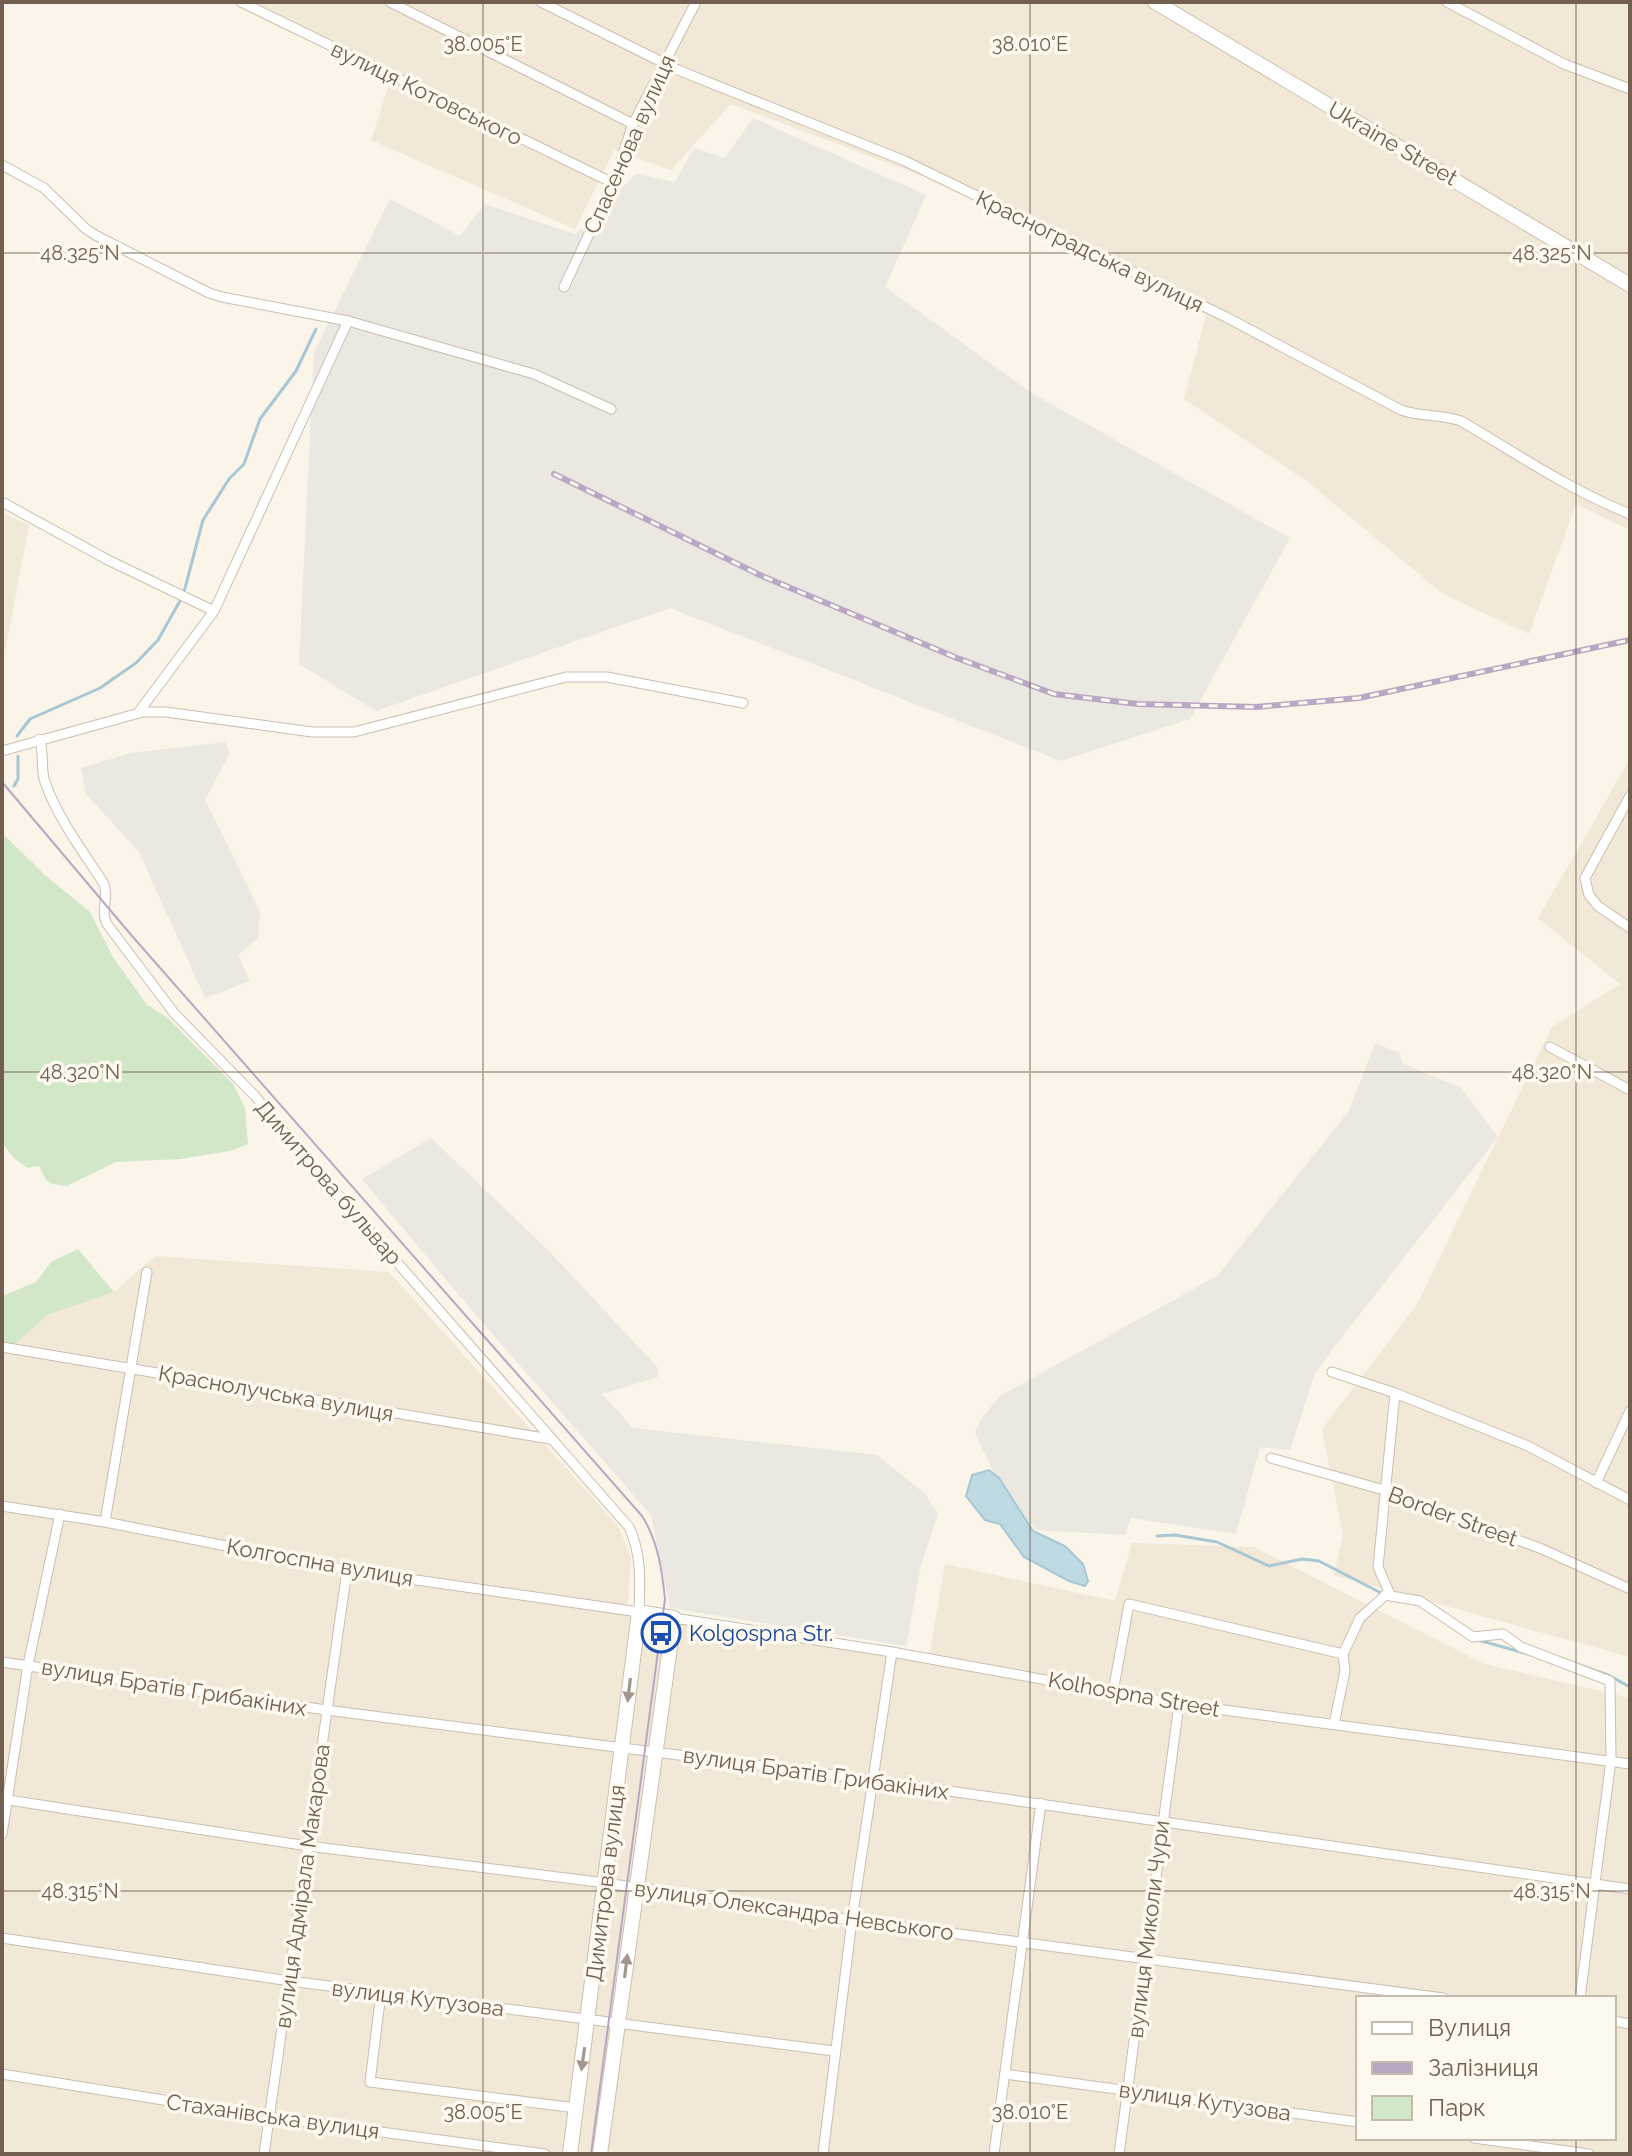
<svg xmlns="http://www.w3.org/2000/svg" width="1632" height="2156" font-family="Raleway,sans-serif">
  <rect width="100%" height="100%" fill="#faf5e8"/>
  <g fill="#f1e8d7" fill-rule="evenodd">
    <path d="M236 2H1630V530L1576 504 1529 634 1443 594 1308 482 1184 399 1206 315 923 176 731 104 671 170 614 150 575 229 371 140 391 78Z"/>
    <path d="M2 512 29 525 2 667Z"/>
    <path d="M1630 759V1657L1334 1575 1343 1534 1322 1429 1416 1306 1552 1027 1620 984 1538 918Z"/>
    <path d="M155 1256 389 1272 619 1527 631 1558 627 1616 928 1663 945 1564 1115 1601 1132 1543 1254 1547 1484 1664 1630 1698V2154H2V1356L47 1315 114 1292ZM1358 1998H1614V2138H1358Z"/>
  </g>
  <g fill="#ebe7e1">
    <path d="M753 118 926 195 885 287 1033 394 1290 538 1190 719 1061 761 670 608 376 711 299 664 314 352 390 199 460 236 485 204 575 234 636 174 675 182 694 148 725 158Z"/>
    <path d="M226 742 229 754 205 800 260 912 258 938 238 955 250 981 205 998 139 852 86 794 81 768 131 753Z"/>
    <path d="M1375 1043 1400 1053 1402 1063 1461 1088 1498 1137 1328 1355 1314 1376 1290 1450 1260 1447 1236 1534 1131 1518 1125 1535 1036 1530 999 1485 975 1432 984 1415 1000 1396 1217 1276 1349 1111Z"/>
    <path d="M431 1138 551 1253 658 1368V1377L602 1394 633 1428 877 1455 925 1494 938 1514 921 1565 906 1646 670 1608 651 1515 474 1313 362 1179Z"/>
  </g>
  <g fill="#d1e7c8">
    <path d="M2 833 46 876 90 912 113 957 147 1005 167 1017 233 1084 245 1108 248 1144 230 1151 180 1159 116 1162 67 1186 52 1184 46 1180 39 1166 27 1168 14 1158 2 1143Z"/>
    <path d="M78 1249 114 1292 47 1315 2 1356V1296L36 1282 51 1262Z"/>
  </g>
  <path fill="#bfd9e2" stroke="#a6c7d3" stroke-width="2" d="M989 1470 999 1478 1033 1531 1065 1546 1083 1564 1088 1581 1085 1586 1069 1581 1024 1557 1000 1524 985 1520 966 1496 972 1475Z"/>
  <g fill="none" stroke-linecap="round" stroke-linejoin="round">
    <g stroke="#a6c7d3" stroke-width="3">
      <path d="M184 592 203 520 229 479 244 464 260 419 296 371 316 329"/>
      <path d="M17 736 30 719 100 688 136 663 158 640 181 599"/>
      <path d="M14 786 18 779V756"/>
      <path d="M1157 1536 1175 1535 1217 1542 1269 1566 1302 1559 1319 1561 1383 1594"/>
      <path d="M1478 1640 1528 1654"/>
      <path d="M1579 1665 1608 1675 1630 1687"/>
    </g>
    <defs>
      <g id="street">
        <path d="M241 2 613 183"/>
        <path d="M390 2 633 124"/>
        <path d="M541 2 678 70 905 161 1226 317 1401 410C1421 417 1441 414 1461 421 1517 454 1570 490 1630 514"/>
        <path d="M1447 2 1564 64 1630 89"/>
        <path d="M2 165 44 188 86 229 97 236 209 293 222 297 348 321 534 374 611 409"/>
        <path d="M564 287 613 183 633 124 696 2"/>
        <path d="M2 502 108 560 214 611 138 713"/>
        <path d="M214 611 348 321"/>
        <path d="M2 751 143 712H166L312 732H354L566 677H607L743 703"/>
        <path d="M1630 796 1585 878 1589 895 1598 906 1630 928"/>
        <path d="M1550 1047 1630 1090"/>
        <path d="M2 1347 550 1439"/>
        <path d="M1332 1372 1395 1393 1528 1446 1630 1500"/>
        <path d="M1271 1458 1384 1490 1542 1549 1630 1589"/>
        <path d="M1596 1483 1630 1411"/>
        <path d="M2 1506 105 1522 347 1570 639 1612C640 1582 642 1555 629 1527L303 1155 255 1096 174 1013 107 924C100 910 109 899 104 884 83 851 58 819 45 782 40 768 45 754 39 739"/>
        <path d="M105 1522 147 1272"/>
        <path d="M1385 1595 1420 1601 1473 1637 1503 1634 1521 1647 1610 1681 1611 1760 1580 1998"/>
        <path d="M674 1618 892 1652 1179 1704 1630 1764"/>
        <path d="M1343 1654 1360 1618 1389 1592 1378 1567 1395 1393"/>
        <path d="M2 1662 326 1710 873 1780 1630 1889"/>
        <path d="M1113 1692 1129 1604 1343 1654"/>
        <path d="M1334 1724 1345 1671 1343 1654"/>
        <path d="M2 1799 308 1846 606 1883 852 1920 1443 1998"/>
        <path d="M2 1834 28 1665 60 1514"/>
        <path d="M2 1938 290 1981 834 2051"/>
        <path d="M381 1993 370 2082 576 2108"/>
        <path d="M1614 2021 1630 2024"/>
        <path d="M2 2074 269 2117 545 2154"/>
        <path d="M1005 2074 1358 2122"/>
        <path d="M1474 2138 1589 2154"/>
        <path d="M264 2154 347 1570"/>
        <path d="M823 2154 852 1920 892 1652"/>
        <path d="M994 2154 1041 1803"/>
        <path d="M1119 2154 1179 1704"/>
      </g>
      <g id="secondary">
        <path d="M1155 2 1630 285"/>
        <path d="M570 2154 639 1612 674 1618 600 2154"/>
      </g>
    </defs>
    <use href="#street" stroke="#cbbeaf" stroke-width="11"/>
    <use href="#secondary" stroke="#cdbfad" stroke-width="16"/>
    <use href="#street" stroke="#fff" stroke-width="9"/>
    <use href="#secondary" stroke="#fff" stroke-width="14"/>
    <path stroke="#b9a7c3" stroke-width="2" d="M2 782 132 936 642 1516C658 1541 662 1570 665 1599L591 2154"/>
    <defs>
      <path id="rail" d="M554 474 762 576 957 658 1054 694 1138 704 1256 707 1359 698 1630 640"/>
    </defs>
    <use href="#rail" stroke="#b9a7c3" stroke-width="6"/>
    <use href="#rail" stroke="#fdf9ee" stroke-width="3" stroke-dasharray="9" stroke-linecap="butt"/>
  </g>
  <defs><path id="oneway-solid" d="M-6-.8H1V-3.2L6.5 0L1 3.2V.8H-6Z" transform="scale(2)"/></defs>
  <g fill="#a3978d">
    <use href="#oneway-solid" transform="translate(629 1690) rotate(97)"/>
    <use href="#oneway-solid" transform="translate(626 1966) rotate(-83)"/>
    <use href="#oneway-solid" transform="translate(583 2059) rotate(98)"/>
  </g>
  <path fill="none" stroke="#725f4f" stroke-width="2" stroke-opacity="0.45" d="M483 2V2154M1030 2V2154M1576 2V1998M2 253H1630M2 1072H1630M2 1891H1630M1576 2138V2154"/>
  <defs>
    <symbol id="bus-ring" viewBox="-11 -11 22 22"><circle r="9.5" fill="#fdf9ee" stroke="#1a4fb4" stroke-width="1.5"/><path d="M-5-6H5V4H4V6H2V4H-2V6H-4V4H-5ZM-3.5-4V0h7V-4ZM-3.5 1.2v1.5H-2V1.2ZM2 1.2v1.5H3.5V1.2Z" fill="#1a4fb4"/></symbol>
  </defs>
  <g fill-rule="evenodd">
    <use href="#bus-ring" x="639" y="1611" width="44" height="44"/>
  </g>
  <g text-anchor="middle" stroke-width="7" stroke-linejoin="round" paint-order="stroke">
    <g font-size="22" fill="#725f4f" stroke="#fdf9ee">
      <text transform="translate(427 93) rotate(26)" y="8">вулиця Котовського</text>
      <text transform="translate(1393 143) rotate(30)" y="8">Ukraine Street</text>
      <text transform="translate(629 144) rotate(-66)" y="8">Спасенова вулиця</text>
      <text transform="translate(1090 251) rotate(26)" y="8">Красноградська вулиця</text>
      <text transform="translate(329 1182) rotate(49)" y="8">Димитрова бульвар</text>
      <text transform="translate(276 1393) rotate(10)" y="8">Краснолучська вулиця</text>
      <text transform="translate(1453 1516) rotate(20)" y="8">Border Street</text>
      <text transform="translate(320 1562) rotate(10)" y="8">Колгоспна вулиця</text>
      <text transform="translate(174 1687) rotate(9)" y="8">вулиця Братів Грибакіних</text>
      <text transform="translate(1134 1694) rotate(10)" y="8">Kolhospna Street</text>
      <text transform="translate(816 1773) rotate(8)" y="8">вулиця Братів Грибакіних</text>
      <text transform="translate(605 1883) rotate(-83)" y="8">Димитрова вулиця</text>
      <text transform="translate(302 1886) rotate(-82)" y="8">вулиця Адмірала Макарова</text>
      <text transform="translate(794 1910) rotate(8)" y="8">вулиця Олександра Невського</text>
      <text transform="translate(1148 1929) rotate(-83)" y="8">вулиця Миколи Чури</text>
      <text transform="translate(418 1998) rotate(7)" y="8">вулиця Кутузова</text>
      <text transform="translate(1205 2101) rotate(8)" y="8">вулиця Кутузова</text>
      <text transform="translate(273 2116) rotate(8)" y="8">Стаханівська вулиця</text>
    </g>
    <g font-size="22" fill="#164399" stroke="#fdf9ee" text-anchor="start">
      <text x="689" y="1641">Kolgospna Str.</text>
    </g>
  </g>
  <g font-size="20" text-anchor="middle" fill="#725f4f" stroke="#fdf9ee" stroke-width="7" stroke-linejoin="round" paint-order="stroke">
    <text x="483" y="51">38.005°E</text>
    <text x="1030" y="51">38.010°E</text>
    <text x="80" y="260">48.325°N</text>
    <text x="1552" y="260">48.325°N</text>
    <text x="80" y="1079">48.320°N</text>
    <text x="1552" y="1079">48.320°N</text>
    <text x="80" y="1898">48.315°N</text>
    <text x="1552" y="1898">48.315°N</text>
    <text x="483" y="2119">38.005°E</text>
    <text x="1030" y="2119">38.010°E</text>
  </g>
  <rect width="1632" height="2156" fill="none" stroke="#725f4f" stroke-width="8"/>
  <rect x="1356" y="1996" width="260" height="144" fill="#fdf9ee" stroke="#c5bbae" stroke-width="2"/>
  <rect x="1372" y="2022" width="40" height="12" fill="#ffffff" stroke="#c5bbae" stroke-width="2"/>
  <text x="1428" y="2036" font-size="24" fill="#725f4f">Вулиця</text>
  <rect x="1372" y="2062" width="40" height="12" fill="#b9a7c3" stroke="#c5bbae" stroke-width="2"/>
  <text x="1428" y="2076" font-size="24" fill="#725f4f">Залізниця</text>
  <rect x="1372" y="2096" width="40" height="24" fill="#d1e7c8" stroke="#c5bbae" stroke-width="2"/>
  <text x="1428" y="2116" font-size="24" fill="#725f4f">Парк</text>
</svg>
